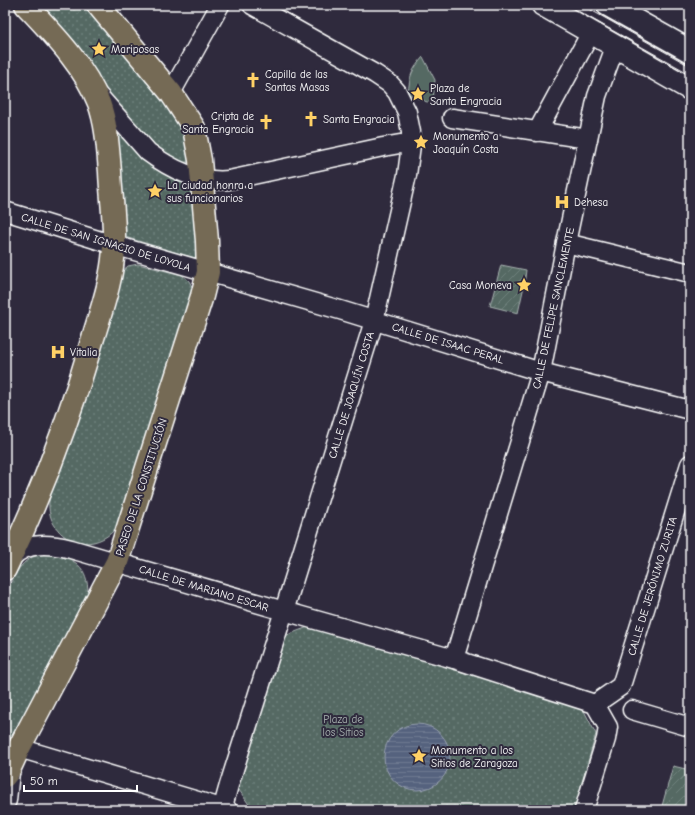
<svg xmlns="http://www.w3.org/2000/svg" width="695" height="815" font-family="'Comic Neue',sans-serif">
  <defs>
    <pattern id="park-dots" width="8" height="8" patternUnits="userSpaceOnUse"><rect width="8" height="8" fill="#546964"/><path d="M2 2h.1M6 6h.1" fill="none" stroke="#6e807b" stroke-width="1.8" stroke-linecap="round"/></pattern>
    <pattern id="garden-furrows" width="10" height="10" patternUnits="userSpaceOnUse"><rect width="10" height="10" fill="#546964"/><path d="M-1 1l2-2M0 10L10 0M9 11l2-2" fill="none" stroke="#6e807b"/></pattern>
    <pattern id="water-rules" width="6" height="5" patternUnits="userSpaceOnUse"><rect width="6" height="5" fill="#55627e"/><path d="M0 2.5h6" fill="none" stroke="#6e7a91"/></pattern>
  </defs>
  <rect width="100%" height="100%" fill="#2f2a3d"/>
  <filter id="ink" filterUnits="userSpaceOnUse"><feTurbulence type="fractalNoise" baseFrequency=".025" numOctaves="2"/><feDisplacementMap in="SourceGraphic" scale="8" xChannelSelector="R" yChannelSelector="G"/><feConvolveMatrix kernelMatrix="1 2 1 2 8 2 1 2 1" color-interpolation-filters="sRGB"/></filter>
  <g filter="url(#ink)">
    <path fill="#546964" stroke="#aab4b2" d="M423 57 435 80 433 101 427 102 408 94C410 75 411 71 423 57Z"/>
    <g fill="url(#park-dots)" stroke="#aab4b2">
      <path d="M33 5H92L166 96 191 142 193 155 188 162 179 163 142 138Z"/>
      <path d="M111 120 147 157 144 161 171 178 193 184 198 258H194L125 237Z"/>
      <path d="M138 264 182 275 189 281 195 292 118 526C109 537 98 543 84 543 66 543 50 526 49 508 47 494 60 468 65 453 83 393 102 333 120 273L128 266Z"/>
      <path d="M50 552C75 559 88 566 88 594L5 753V594C18 569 21 557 50 552Z"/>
      <path d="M308 627 582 707 596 734 574 810H255L250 806 237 787 282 637Z"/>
    </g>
    <g fill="url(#garden-furrows)" stroke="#aab4b2">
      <path d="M501 265 526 270 524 286 518 313 490 306Z"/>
      <path d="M673 766 690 770V810H676L662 806Z"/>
    </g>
    <circle fill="url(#water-rules)" stroke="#99a1b2" cx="417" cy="757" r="33"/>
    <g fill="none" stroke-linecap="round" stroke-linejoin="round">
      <defs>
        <g id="street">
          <path d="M171 93 220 5"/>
          <path d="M98 95 148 152C172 170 199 183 229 180L383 147 400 144 411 145"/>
          <path d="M452 118 588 139"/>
          <path d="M537 132 589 36"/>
          <path d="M5 211 114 245 340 310 541 372 690 410"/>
          <path d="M566 243 690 273"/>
          <path d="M11 558C27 541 51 544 71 549L284 611 454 659 595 704 608 727 606 739 584 810"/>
          <path d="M454 659 541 372 566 243 597 96 615 47"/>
          <path d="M595 704 621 686 690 464"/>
          <path d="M632 710 690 727"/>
          <path d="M19 748 228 810"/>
          <path d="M222 810 229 785 284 611 374 321 407 175 411 145V132L407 112 397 92 390 84 375 74 252 5"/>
        </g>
        <g id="secondary">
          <path d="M543 5 690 89"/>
          <path d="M608 5 690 51"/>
          <path d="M5 800 8 772"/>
        </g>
        <g id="primary">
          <path d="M5 569C41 495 70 417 93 338 102 308 113 277 114 246 115 221 111 196 110 172 108 149 107 125 99 103 84 65 53 34 26 5"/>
          <path d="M5 776 8 772 19 748 117 562 202 296 208 272 207 241 200 160 194 128 171 93 98 5"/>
        </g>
      </defs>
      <use href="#street" stroke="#fff" stroke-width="21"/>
      <use href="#secondary" stroke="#fff" stroke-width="25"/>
      <use href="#primary" stroke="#fff" stroke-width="25"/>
      <use href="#street" stroke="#2f2a3d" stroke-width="18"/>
      <use href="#secondary" stroke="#2f2a3d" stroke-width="22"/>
      <use href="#primary" stroke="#756a55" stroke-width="22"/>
      <g stroke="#fff" stroke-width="1">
        <path d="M567 5 690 74"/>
        <path d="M582 5 690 66"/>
      </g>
    </g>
  </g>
  <defs>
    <symbol id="sight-bare" viewBox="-9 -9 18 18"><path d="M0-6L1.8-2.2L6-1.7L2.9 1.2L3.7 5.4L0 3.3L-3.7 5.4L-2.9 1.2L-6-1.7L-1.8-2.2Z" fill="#ffd166" stroke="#2f2a3d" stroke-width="2.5" paint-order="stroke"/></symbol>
    <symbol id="church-bare" viewBox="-9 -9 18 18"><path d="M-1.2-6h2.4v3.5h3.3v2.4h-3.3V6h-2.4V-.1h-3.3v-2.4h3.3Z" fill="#ffd166" stroke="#2f2a3d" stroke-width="2.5" paint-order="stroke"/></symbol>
    <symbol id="hospital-bare" viewBox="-9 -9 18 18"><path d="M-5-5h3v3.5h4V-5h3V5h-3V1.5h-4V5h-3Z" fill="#ffd166" stroke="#2f2a3d" stroke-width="2.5" paint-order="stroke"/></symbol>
  </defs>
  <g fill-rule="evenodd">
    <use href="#sight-bare" x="88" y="38" width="22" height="22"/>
    <use href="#church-bare" x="242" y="69" width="22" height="22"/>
    <use href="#sight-bare" x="407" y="83" width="22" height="22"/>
    <use href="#church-bare" x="300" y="108" width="22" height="22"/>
    <use href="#church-bare" x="255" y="111" width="22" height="22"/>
    <use href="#sight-bare" x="410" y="131" width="22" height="22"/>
    <use href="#sight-bare" x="144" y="180" width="22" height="22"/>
    <use href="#hospital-bare" x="551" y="191" width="22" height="22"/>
    <use href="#sight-bare" x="513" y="274" width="22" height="22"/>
    <use href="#hospital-bare" x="47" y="341" width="22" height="22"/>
    <use href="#sight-bare" x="408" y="745" width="22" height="22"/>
  </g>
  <g text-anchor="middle" stroke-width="4" stroke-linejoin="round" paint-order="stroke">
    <g font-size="11" fill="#fff" stroke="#2f2a3d" text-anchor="start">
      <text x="111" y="53">Mariposas</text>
      <text x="265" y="78">Capilla de las<tspan x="265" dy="13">Santas Masas</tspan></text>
      <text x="430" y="92">Plaza de<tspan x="430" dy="13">Santa Engracia</tspan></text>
      <text x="254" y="120" text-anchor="end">Cripta de<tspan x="254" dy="13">Santa Engracia</tspan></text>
      <text x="323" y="123">Santa Engracia</text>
      <text x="433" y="140">Monumento a<tspan x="433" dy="13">Joaquín Costa</tspan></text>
      <text x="167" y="189">La ciudad honra a<tspan x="167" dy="13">sus funcionarios</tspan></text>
      <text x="574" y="206">Dehesa</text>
      <text x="512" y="289" text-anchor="end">Casa Moneva</text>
      <text x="70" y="356">Vitalia</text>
      <text x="431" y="754">Monumento a los<tspan x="431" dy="13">Sitios de Zaragoza</tspan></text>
    </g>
    <g font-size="11" fill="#fff" stroke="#2f2a3d">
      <text transform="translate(106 242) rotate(17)" y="4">CALLE DE SAN IGNACIO DE LOYOLA</text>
      <text transform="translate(553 308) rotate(-78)" y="4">CALLE DE FELIPE SANCLEMENTE</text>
      <text transform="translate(448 343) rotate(17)" y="4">CALLE DE ISAAC PERAL</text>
      <text transform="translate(351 395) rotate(-73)" y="4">CALLE DE JOAQUÍN COSTA</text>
      <text transform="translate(141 487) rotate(-72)" y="4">PASEO DE LA CONSTITUCIÓN</text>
      <text transform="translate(652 586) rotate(-73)" y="4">CALLE DE JERÓNIMO ZURITA</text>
      <text transform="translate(204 588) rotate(17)" y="4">CALLE DE MARIANO ESCAR</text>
    </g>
    <g font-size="11" fill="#aab4b2" stroke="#2f2a3d">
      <text x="343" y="723">Plaza de<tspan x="343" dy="13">los Sitios</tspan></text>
    </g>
  </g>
  <rect width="695" height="815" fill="none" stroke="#2f2a3d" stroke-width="20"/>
  <rect x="10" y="10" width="675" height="795" fill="none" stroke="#fff" stroke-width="1.5" filter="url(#ink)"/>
  <path d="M24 785v6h113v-6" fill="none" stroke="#ffffff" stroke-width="2"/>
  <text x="30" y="785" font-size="12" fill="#ffffff" stroke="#2f2a3d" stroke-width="3" paint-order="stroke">50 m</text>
</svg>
